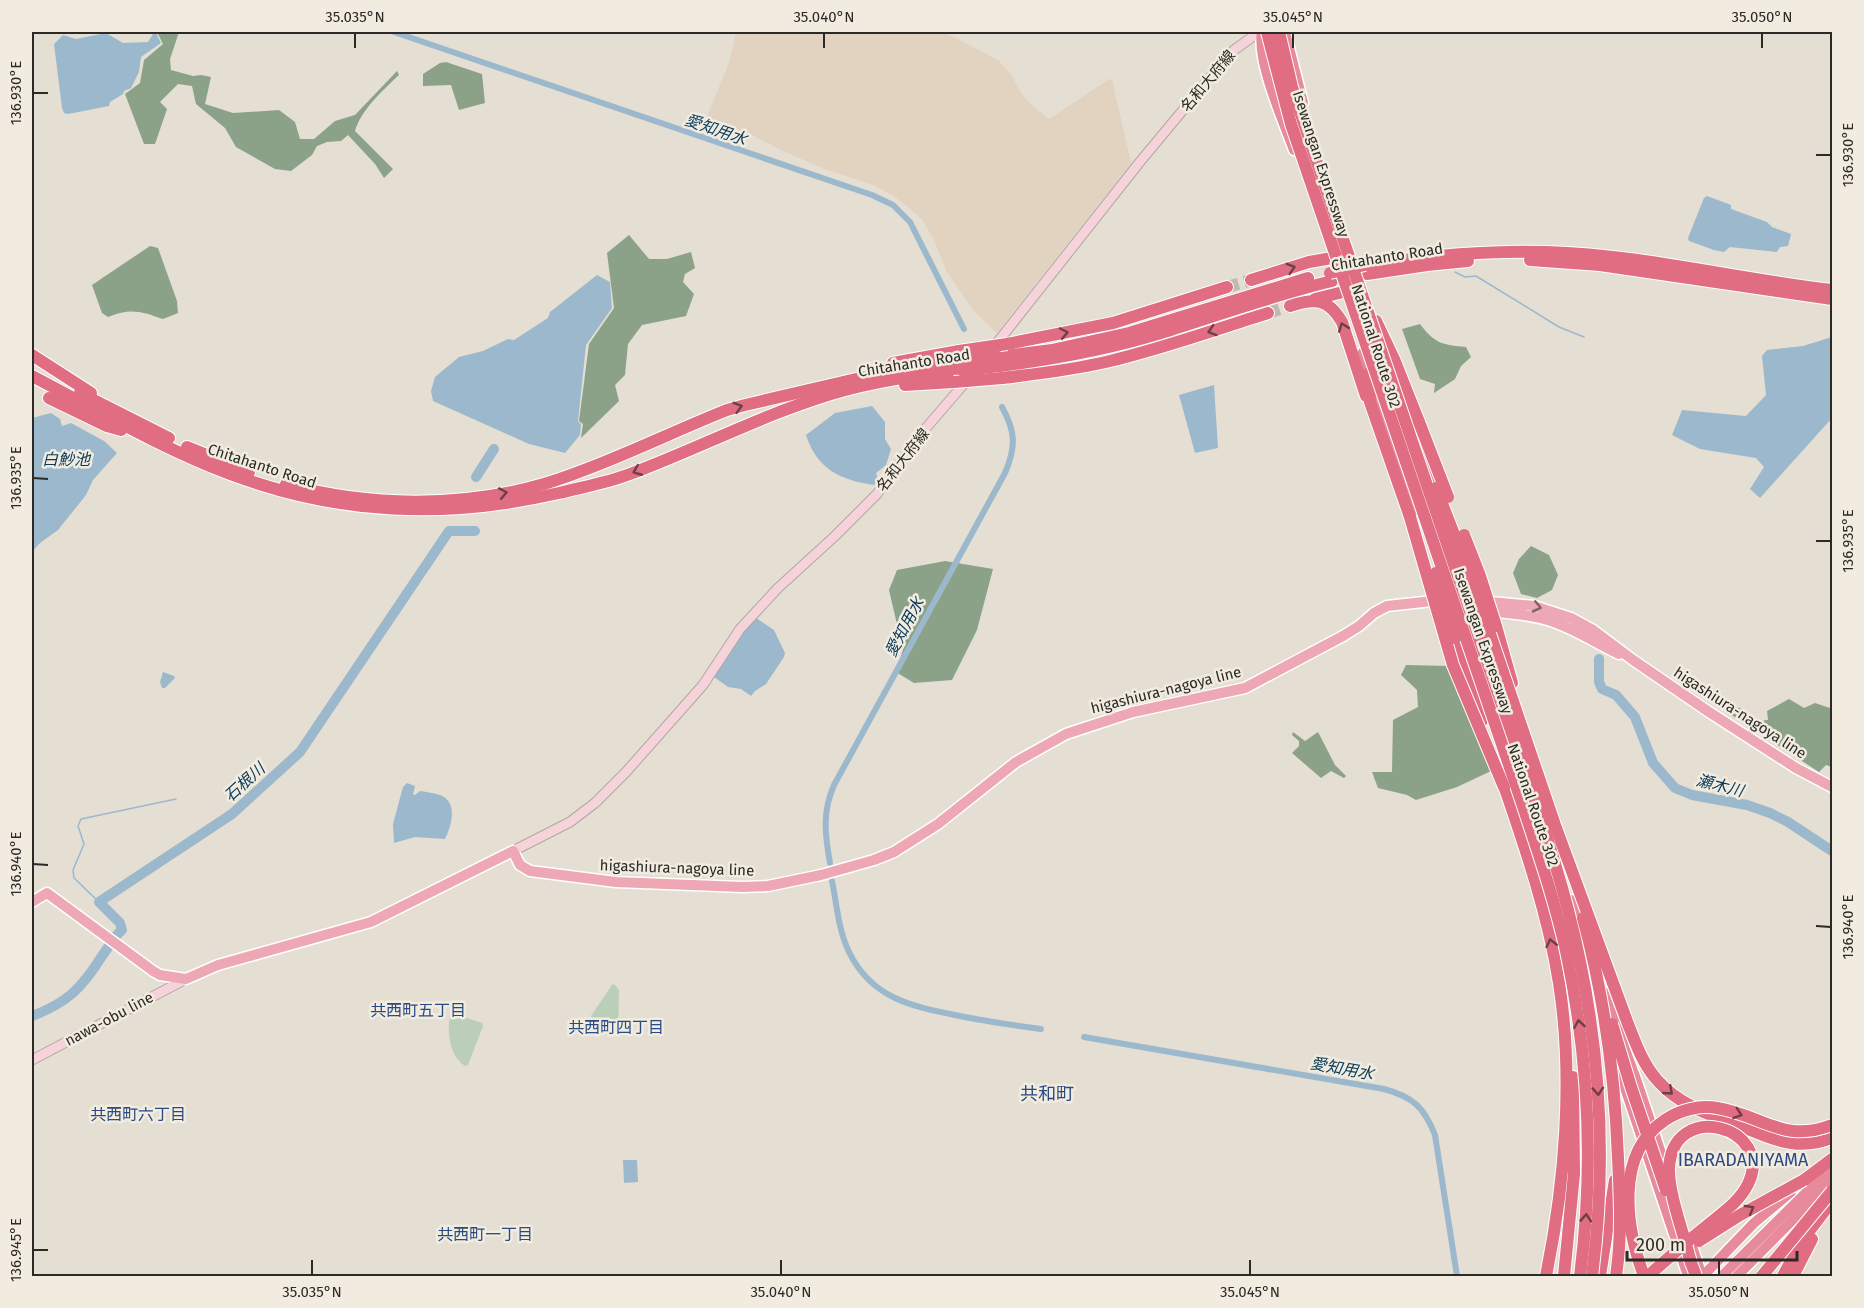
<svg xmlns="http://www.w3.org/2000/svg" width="1864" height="1308" font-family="'Fira Sans','Noto Sans JP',sans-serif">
  <rect width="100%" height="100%" fill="#e4ded3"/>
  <path fill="#e2d2c0" d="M736 32 775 34 788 32H944L998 60 1011 74 1021 93 1030 104 1049 119 1109 79 1112 80 1131 163 997 333 973 310 947 272 934 240 922 219 894 196 873 185 822 168 783 151 748 133 711 121 709 118 708 114 729 63Z"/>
  <g fill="#baceb8">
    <path d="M614 984 619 990 618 1031H609L592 1019 591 1016 612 985Z"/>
    <path d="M451 1013 482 1023 483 1026 468 1065 465 1066C449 1056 446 1030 451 1013Z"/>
  </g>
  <g fill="#8ba289">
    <path d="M157 32H179L170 59 171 70 193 76 201 75 211 77 205 104 233 113 279 110 295 122 300 139H314L335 121 355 115 397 71 399 75C383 90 361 110 355 131L393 169 384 178 375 164 348 135 341 141 327 142 317 146 312 155 291 171 275 169 236 147 225 128 196 104 192 86 178 84 160 102 167 109 155 144H144L125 94 140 83 144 60 163 44Z"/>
    <path d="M446 62 482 74 485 103 459 110 451 85 423 86V74L440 63Z"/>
    <path d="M629 235 649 259H667L691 252 695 268 685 274 683 282 694 294 686 316 642 325 628 344 625 375 615 385 619 401 581 438 583 424 579 421 589 344 614 308 607 253Z"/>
    <path d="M150 246 158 248 177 301 178 313 163 319C140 311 131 308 108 317L102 313 92 285Z"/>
    <path d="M1420 324C1434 343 1442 345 1466 347L1471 357 1461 366 1455 379 1434 393 1435 384 1420 379 1402 329Z"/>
    <path d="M1531 546 1549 555 1558 575 1552 590 1537 598 1521 594 1513 573 1519 559Z"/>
    <path d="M945 561 993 569 977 630 952 680 914 683 896 672 903 650 889 590 897 570Z"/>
    <path d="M1406 665 1449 666 1491 771 1457 787 1416 800 1407 795 1378 788 1372 772H1392L1393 720 1418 707 1417 690 1401 675Z"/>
    <path d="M1789 699 1804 708 1815 703 1830 708 1832 716V767L1826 765 1819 772 1727 712 1730 707 1740 708 1757 721 1768 720 1767 711Z"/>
    <path d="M1293 732 1305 741 1318 732 1335 765 1346 776 1344 778 1331 771 1321 778 1292 753 1299 746V741L1292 735Z"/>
  </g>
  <g fill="#9cb8cd">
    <path d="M106 33 123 43 148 42 153 34 156 33 161 43 141 57 139 72 131 88 124 91 123 94 110 102 109 106 68 114 64 113 62 108 54 44 63 35 76 39Z"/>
    <path d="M1707 196 1731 205V209L1767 222 1772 227 1791 234 1788 246 1780 247 1777 252 1730 247 1724 252 1714 250 1689 241 1688 238 1704 198Z"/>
    <path d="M597 275 610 282 612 308 586 345 578 421 581 424 580 435 565 453 529 444 433 401 431 391 435 377 459 357 483 351 508 339 514 340 548 318 550 312Z"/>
    <path d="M1832 337V418L1760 498 1750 489 1764 467 1756 458 1700 449 1672 435 1682 410 1746 416 1766 395 1762 356 1767 350 1803 346Z"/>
    <path d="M1214 385 1218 448 1195 453 1179 395Z"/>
    <path d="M872 406 885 422V439L891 449 886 465 876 473 878 480 874 485C840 480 817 469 806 435L835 413Z"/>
    <path d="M51 413 60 419 62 426 71 423 104 441 117 453 93 480 86 495 58 530 40 543 32 552V418Z"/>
    <path d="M756 618 774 630 785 653 784 657 766 684 755 691 751 696 741 689 728 687 714 677 748 626Z"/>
    <path d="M163 672 174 676 175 678 165 688H162L160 682Z"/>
    <path d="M407 783 415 786 413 794 415 795 420 791C427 792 434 793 440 795 459 802 451 827 445 839L415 837 394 843 393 824 403 787Z"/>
    <path d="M623 1160H637L638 1182 624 1183Z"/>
  </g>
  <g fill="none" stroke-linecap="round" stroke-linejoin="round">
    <g stroke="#9cb8cd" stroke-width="1.5">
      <path d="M1455 272 1465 277 1476 276 1559 327 1584 337"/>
      <path d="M99 902 74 878 73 870 84 844 78 826 81 819 176 799"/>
    </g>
    <g stroke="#9cb8cd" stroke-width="6">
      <path d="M394 32 872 195 893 205 910 222 964 329"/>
      <path d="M830 863C825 835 822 812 834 785L1005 473C1016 447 1016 432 1002 407"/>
      <path d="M832 881C837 905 838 929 849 952 871 997 909 1006 955 1015 983 1021 1012 1025 1041 1029"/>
      <path d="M1084 1037 1384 1089C1413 1097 1424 1107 1435 1135L1457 1276"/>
    </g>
    <g stroke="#9cb8cd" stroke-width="10">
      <path d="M476 477 494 449"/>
      <path d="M1599 659V682L1602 689 1616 695 1635 717 1653 763 1675 788 1692 795 1747 805 1770 813 1788 822 1832 851"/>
      <path d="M32 1016C67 1003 82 988 102 956 109 947 113 937 122 930L120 923 99 902 232 814 300 752 449 531H475"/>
    </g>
    <g stroke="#bfbab0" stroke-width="12" stroke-dasharray="12 6" stroke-linecap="butt">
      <path d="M1227 287 1251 280"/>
      <path d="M1268 313 1290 306"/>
    </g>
    <defs>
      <g id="secondary">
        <path d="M993 348 1139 163 1222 63 1234 50 1259 32"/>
        <path d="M513 851 570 822 595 803 626 772 703 685 740 629 778 588 835 536 877 494 926 428 969 378"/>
        <path d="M32 1060 186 979"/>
      </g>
      <g id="primary">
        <path d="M1480 601 1534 606 1571 618 1593 630 1633 660 1709 712 1796 768 1832 787"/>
        <path d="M1448 609C1482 612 1518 611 1551 621 1575 629 1596 643 1619 654"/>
        <path d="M32 902 47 893 153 971 160 975 186 979 218 965 371 922 513 851 520 865 530 871 616 882 742 887 768 886 821 875 874 860 894 852 938 824 1016 762 1066 734 1133 712 1245 688 1343 636 1359 626 1374 613 1387 606 1441 600"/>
      </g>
      <g id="trunk">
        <path d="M1262 32C1257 62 1283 120 1294 150"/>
        <path d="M1285 32 1303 103"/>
        <path d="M1363 352 1389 438 1418 514"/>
        <path d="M1409 414 1437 495"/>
        <path d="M1571 900 1582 934"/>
        <path d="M1603 991 1636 1079 1668 1174"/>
        <path d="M1612 1049 1688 1276"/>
        <path d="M1690 1240 1702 1276"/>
        <path d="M1703 1276 1754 1223 1791 1192"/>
        <path d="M1722 1276 1832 1167"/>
        <path d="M1737 1276 1832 1180"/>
      </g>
      <g id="motorway">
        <path d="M1530 260 1600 265 1832 299"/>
        <path d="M1365 265C1425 256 1486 250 1547 252 1643 255 1737 279 1832 290"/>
        <path d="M1367 274 1427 265 1468 261"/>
        <path d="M1251 280 1309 262 1332 258"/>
        <path d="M1315 299 1343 292"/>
        <path d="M1290 306C1315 298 1328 298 1342 322L1366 396"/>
        <path d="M1376 321 1394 359 1419 422"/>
        <path d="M1007 344 1113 323 1227 287"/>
        <path d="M32 355 91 393"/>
        <path d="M998 357 1052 350 1129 333 1308 278"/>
        <path d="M893 363 959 351"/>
        <path d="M1000 366C1054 359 1109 349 1161 333 1218 315 1274 295 1332 281"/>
        <path d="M1369 373 1370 402 1410 517"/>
        <path d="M32 376C97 410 161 448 230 474 340 515 444 519 559 493 582 487 607 483 630 474 697 449 762 415 831 394 873 381 918 375 962 370"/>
        <path d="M1002 378C1037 374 1071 370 1106 362 1161 349 1214 330 1268 313"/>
        <path d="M905 385 954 382"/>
        <path d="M80 393 169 438"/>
        <path d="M49 398 107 426 121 430"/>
        <path d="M187 447 249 472"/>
        <path d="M286 484C368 507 462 508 544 484 605 465 667 434 727 410L745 405 869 376 960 361"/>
        <path d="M1496 626 1512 683"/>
        <path d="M1455 638 1482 721"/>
        <path d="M1501 777C1524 844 1548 913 1559 983 1574 1078 1565 1183 1546 1276"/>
        <path d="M1628 1024C1636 1044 1643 1065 1658 1081 1680 1106 1713 1116 1743 1127 1759 1133 1774 1141 1791 1143 1805 1145 1819 1143 1832 1138"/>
        <path d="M1804 1180 1832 1159"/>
        <path d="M1564 1276 1574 1174 1573 1077"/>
        <path d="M1600 1276 1615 1180"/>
        <path d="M1783 1276 1803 1239 1832 1201"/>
        <path d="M1793 1276 1812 1239"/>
      </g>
    </defs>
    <use href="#secondary" stroke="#aea99e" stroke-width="11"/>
    <use href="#primary" stroke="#fff" stroke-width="13"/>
    <use href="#trunk" stroke="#fff" stroke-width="13"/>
    <use href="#motorway" stroke="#fff" stroke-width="14"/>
    <use href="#secondary" stroke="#f6d3da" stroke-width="9"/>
    <use href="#primary" stroke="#eda7b5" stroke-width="10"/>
    <use href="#trunk" stroke="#e78a9c" stroke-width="10"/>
    <use href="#motorway" stroke="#e16d83" stroke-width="12"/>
    <defs>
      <g id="motorway-bridge">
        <path d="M1267 32 1291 124 1522 803C1538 852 1555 901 1566 951 1589 1058 1594 1168 1580 1276"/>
        <path d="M1279 32 1292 87 1314 154C1367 311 1421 468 1475 626 1506 720 1543 814 1568 910 1599 1029 1608 1154 1592 1276"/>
        <path d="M1330 273 1365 265"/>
        <path d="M959 351 1007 344"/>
        <path d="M960 361 998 357"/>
        <path d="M962 370 1000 366"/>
        <path d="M954 382 1002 378"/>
        <path d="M1419 422 1448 497"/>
        <path d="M1436 488 1471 578 1555 825 1628 1024"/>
        <path d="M1410 517 1453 665 1504 787"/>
        <path d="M1464 535 1480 576 1496 626"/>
        <path d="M1436 573 1455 638"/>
        <path d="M1583 918C1604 996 1615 1077 1618 1158 1620 1197 1622 1237 1616 1276"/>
        <path d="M1612 1024 1631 1087 1666 1190"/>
        <path d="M1699 1241 1740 1215 1804 1180"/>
        <path d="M1689 1257 1696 1276"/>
        <path d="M1644 1276C1626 1228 1614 1154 1665 1120 1680 1110 1699 1105 1717 1108 1762 1115 1783 1144 1832 1125"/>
        <path d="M1648 1276C1666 1260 1684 1244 1703 1229 1719 1215 1739 1203 1748 1184 1776 1127 1671 1097 1669 1170 1669 1196 1685 1237 1691 1263"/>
        <path d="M1762 1276 1832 1191"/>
      </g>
    </defs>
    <use href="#motorway-bridge" stroke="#fff" stroke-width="14" stroke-linecap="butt"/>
    <use href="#motorway-bridge" stroke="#e16d83" stroke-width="12"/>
  </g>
  <defs><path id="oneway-chevron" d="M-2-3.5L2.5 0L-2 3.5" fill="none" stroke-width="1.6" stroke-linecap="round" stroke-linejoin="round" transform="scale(1.5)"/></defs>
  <g stroke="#6b4147">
    <use href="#oneway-chevron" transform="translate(1291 268) rotate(-17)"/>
    <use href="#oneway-chevron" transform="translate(1343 327) rotate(-111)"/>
    <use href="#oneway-chevron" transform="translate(1212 331) rotate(162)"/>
    <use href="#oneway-chevron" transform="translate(1064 333) rotate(-12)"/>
    <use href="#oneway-chevron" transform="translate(738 407) rotate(-16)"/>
    <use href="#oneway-chevron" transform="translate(637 471) rotate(158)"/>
    <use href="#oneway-chevron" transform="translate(503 493) rotate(-11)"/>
    <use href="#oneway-chevron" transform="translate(1551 943) rotate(-103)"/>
    <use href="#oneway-chevron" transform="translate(1579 1024) rotate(-99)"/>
    <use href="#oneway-chevron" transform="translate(1598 1091) rotate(86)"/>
    <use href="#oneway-chevron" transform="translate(1669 1091) rotate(41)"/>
    <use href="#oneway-chevron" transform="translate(1738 1114) rotate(19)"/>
    <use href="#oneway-chevron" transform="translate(1750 1209) rotate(-30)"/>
    <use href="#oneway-chevron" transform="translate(1586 1218) rotate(-86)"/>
  </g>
  <use stroke="#836266" href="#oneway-chevron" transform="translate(1537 607) rotate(13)"/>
  <path fill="none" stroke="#2c2a26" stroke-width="2" d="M355 48V33M824 48V33M1293 48V33M1762 48V33M33 93H48M1816 155H1831M33 478 48 479M1816 541H1831M33 864 48 865M1816 926 1831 927M33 1250H48M312 1275V1260M781 1275V1260M1250 1275V1260M1719 1275V1260"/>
  <g text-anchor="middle" stroke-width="5" stroke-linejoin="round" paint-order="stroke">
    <g font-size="15" fill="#2c2a26" stroke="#f1ebe0">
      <text transform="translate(1208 81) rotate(-50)" y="5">名和大府線</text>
      <text transform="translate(1321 164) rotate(72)" y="5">Isewangan Expressway</text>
      <text transform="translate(1387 257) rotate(-9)" y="5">Chitahanto Road</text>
      <text transform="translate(1376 346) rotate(72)" y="5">National Route 302</text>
      <text transform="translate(914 363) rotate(-9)" y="5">Chitahanto Road</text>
      <text transform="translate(903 460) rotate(-52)" y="5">名和大府線</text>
      <text transform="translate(262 466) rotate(18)" y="5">Chitahanto Road</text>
      <text transform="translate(1483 641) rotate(71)" y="5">Isewangan Expressway</text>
      <text transform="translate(1166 690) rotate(-14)" y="5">higashiura-nagoya line</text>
      <text transform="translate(1740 713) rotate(33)" y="5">higashiura-nagoya line</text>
      <text transform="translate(1533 805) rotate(71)" y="5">National Route 302</text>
      <text transform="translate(677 868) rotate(2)" y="5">higashiura-nagoya line</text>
      <text transform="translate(109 1019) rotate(-28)" y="5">nawa-obu line</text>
    </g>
    <g font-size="16" font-style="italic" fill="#073957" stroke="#f1ebe0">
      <text transform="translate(716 129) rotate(19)" y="6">愛知用水</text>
      <text x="66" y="465">白魦池</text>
      <text transform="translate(904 627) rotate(-62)" y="6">愛知用水</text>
      <text transform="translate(244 782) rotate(-42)" y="6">石根川</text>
      <text transform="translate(1720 785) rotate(14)" y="6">瀬木川</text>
      <text transform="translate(1342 1068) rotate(10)" y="6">愛知用水</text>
    </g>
    <g font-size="16" fill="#2a4b82" stroke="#f1ebe0">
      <text x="418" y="1016">共西町五丁目</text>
      <text x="616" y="1033">共西町四丁目</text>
      <text x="138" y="1120">共西町六丁目</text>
      <text x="485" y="1240">共西町一丁目</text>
    </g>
    <g font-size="18" fill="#2a4b82" stroke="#f1ebe0">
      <text x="1047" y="1100">共和町</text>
      <text x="1743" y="1166">IBARADANIYAMA</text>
    </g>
  </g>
  <rect width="1864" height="1308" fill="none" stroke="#f1ebe0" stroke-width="66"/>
  <path d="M1627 1251v9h170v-9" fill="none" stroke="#2c2a26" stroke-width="3"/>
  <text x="1636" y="1251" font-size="18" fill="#2c2a26" stroke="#f1ebe0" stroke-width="4.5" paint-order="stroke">200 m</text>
  <rect x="33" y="33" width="1798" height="1242" fill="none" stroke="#2c2a26" stroke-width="2"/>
  <g font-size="15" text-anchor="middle" fill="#2c2a26">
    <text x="355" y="22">35.035°N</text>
    <text x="824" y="22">35.040°N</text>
    <text x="1293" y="22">35.045°N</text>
    <text x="1762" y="22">35.050°N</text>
    <text transform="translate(16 93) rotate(-90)" y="5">136.930°E</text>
    <text transform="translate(1848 155) rotate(-90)" y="5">136.930°E</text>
    <text transform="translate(16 478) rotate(-90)" y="5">136.935°E</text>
    <text transform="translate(1848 541) rotate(-90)" y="5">136.935°E</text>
    <text transform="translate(16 864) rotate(-90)" y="5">136.940°E</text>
    <text transform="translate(1848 927) rotate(-90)" y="5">136.940°E</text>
    <text transform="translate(16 1250) rotate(-90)" y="5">136.945°E</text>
    <text x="312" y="1297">35.035°N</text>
    <text x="781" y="1297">35.040°N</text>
    <text x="1250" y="1297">35.045°N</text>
    <text x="1719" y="1297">35.050°N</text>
  </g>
</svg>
